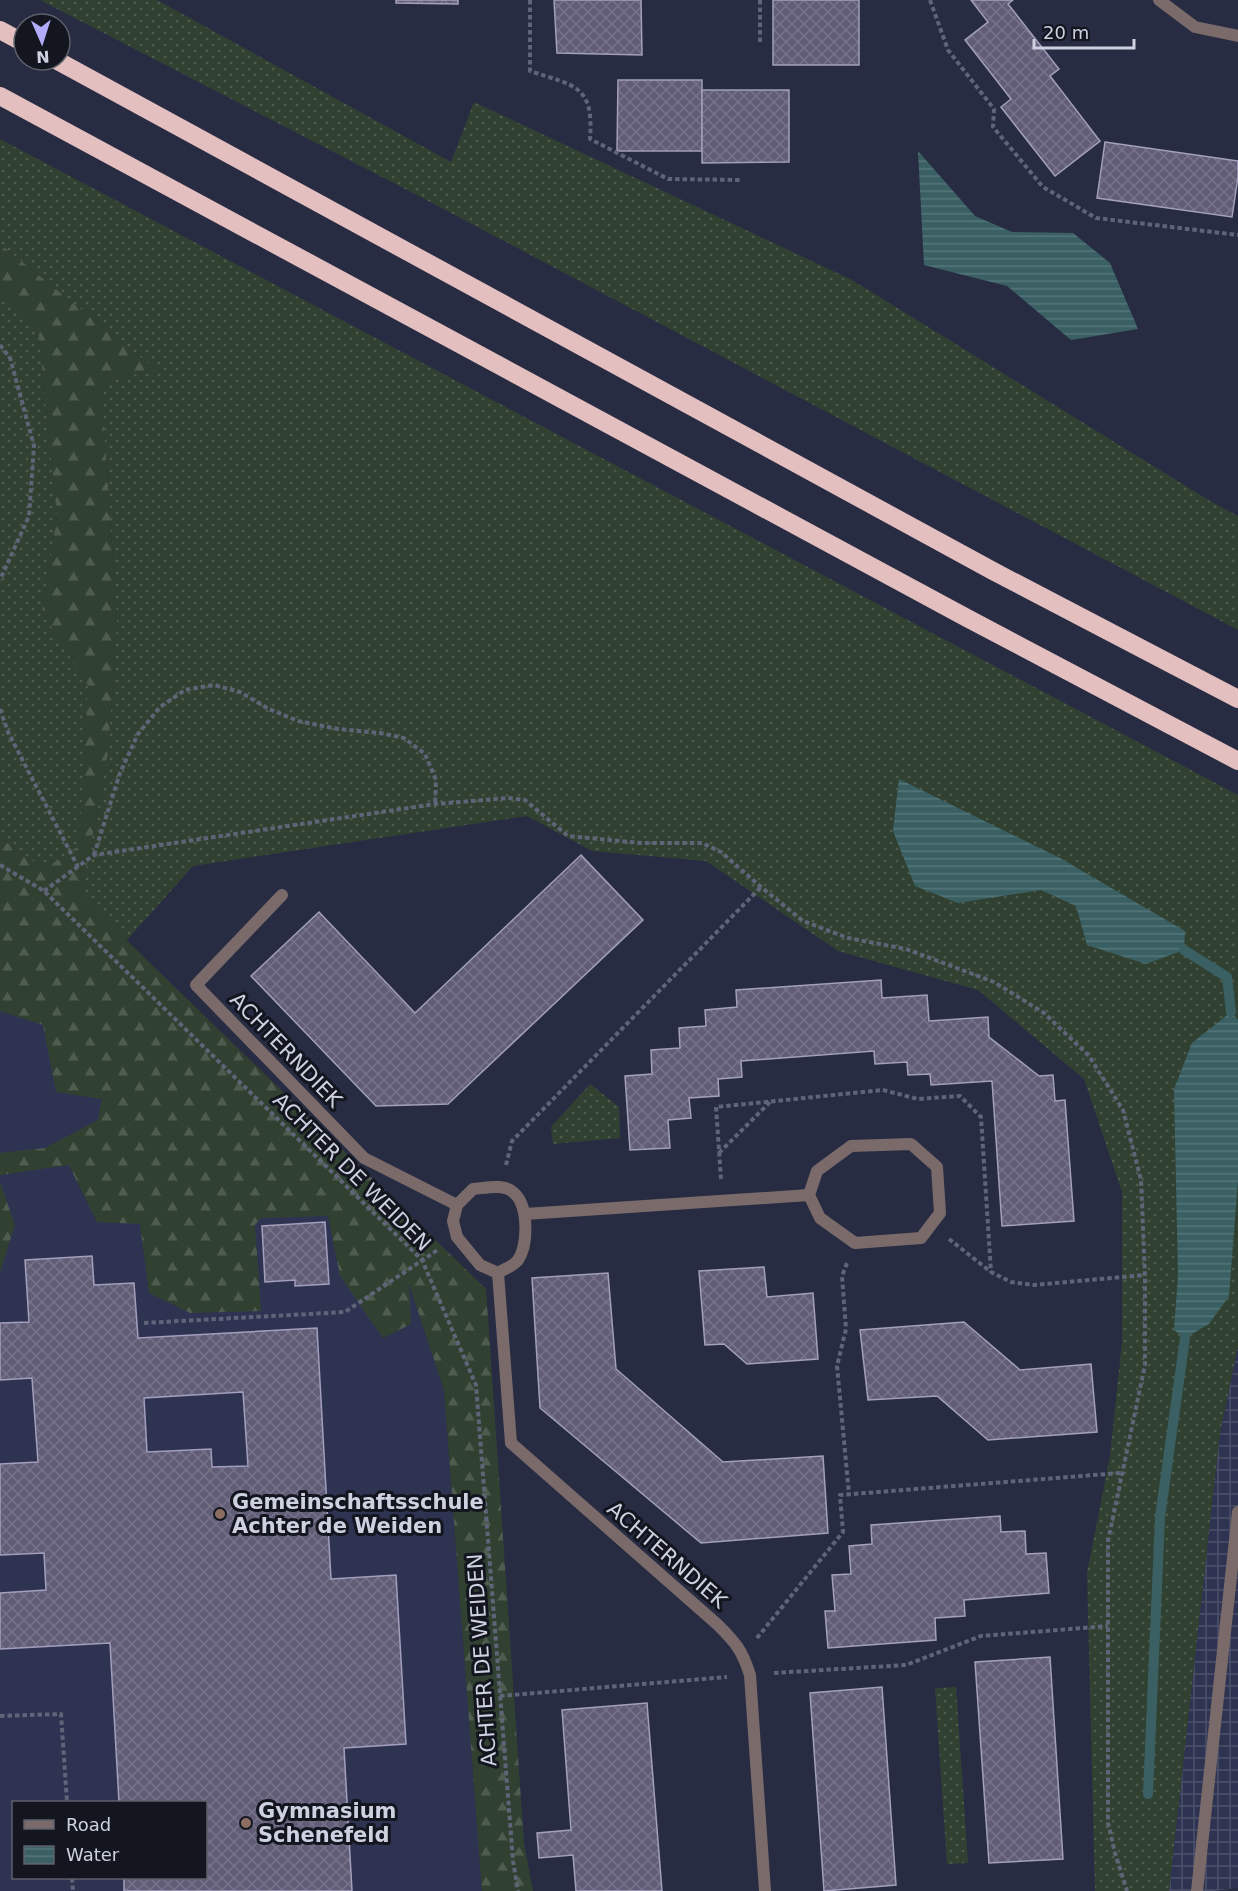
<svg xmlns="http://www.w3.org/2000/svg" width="1238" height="1891" font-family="'DejaVu Sans',sans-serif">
  <defs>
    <pattern id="industrial-grid" width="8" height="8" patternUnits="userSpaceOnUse" patternTransform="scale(1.5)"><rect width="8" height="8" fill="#2e3351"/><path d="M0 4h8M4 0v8" fill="none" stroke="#4b506a"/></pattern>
    <pattern id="grass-dots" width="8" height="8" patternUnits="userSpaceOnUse" patternTransform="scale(1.5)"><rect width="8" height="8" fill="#314131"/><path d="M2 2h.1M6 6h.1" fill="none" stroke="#4e5b4f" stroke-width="1.8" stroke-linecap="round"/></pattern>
    <pattern id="forest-firs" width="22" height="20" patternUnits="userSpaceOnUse" patternTransform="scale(1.5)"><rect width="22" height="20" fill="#314131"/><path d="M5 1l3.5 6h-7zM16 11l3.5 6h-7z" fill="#4e5b4f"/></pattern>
    <pattern id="water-rules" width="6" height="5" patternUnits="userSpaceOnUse" patternTransform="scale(1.5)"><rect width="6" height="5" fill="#3a6064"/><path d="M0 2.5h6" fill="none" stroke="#55767a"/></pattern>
    <pattern id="building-cross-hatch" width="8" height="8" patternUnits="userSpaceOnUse" patternTransform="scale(1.5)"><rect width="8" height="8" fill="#615d77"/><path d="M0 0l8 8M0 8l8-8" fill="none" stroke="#76738a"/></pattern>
  </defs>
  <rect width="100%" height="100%" fill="#272c43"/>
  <path fill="#2e3351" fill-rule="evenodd" d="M0 896 408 1281 444 1390 482 1891H0ZM14 1802H206V1878H14Z"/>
  <path fill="url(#industrial-grid)" d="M1238 1346V1888L1214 1891H1169L1220 1433Z"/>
  <g fill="url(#grass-dots)">
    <path d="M40 0H157L451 162 474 102 852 280 1210 501 1238 516V630L438 206Z"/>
    <path d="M0 139 1238 795V1346L1220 1433 1169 1891H1095L1087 1573 1110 1456 1122 1342V1192L1084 1079 978 990 838 951 706 861 592 851 527 816 193 866 126 941 81 896 108 753 117 620 101 383 155 369 0 244Z"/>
    <path d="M0 289 38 328 57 516 42 612 88 685 80 846 44 869 0 838Z"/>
    <path d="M590 1084 619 1107 620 1138 553 1144 551 1127Z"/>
    <path d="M956 1687 968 1863 947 1864 935 1688Z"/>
  </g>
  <g fill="url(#forest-firs)">
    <path d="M0 244 155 369 101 383 117 620 108 753 81 896 486 1289 524 1843 533 1891H482L444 1390 409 1284 411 1324 383 1338 340 1276 328 1216 261 1218 255 1225 261 1311 190 1313 149 1293 140 1224 97 1222 69 1165 0 1175V1153L45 1148 98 1120 102 1099 56 1092 43 1025 0 1011V838L44 869 79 846 88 685 42 612 57 516 38 328 0 289Z"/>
    <path d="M0 1182 15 1225 0 1272Z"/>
  </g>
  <g fill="url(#water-rules)">
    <path d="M918 151 975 216 1012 232 1073 233 1110 263 1138 329 1071 340 1007 286 924 265Z"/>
    <path d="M899 779 1060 858 1185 931 1184 950 1146 964 1087 945 1076 906 1041 890 958 903 915 886 893 831Z"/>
    <path d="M1231 1012 1238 1020V1180L1229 1296 1209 1324 1185 1338 1174 1330 1178 1276 1174 1089 1192 1043Z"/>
  </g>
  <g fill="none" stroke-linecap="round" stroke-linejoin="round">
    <g stroke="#3a6064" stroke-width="10">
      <path d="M1184 950 1227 977 1231 1012"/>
      <path d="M1148 1794 1160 1517 1185 1338"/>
    </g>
  </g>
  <g fill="url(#building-cross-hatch)" stroke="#a39fbd" stroke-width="1.5" fill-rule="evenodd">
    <path d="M396 0H458V4L396 3Z"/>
    <path d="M554 0H641L642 55 557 53Z"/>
    <rect x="773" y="0" width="86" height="65"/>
    <path d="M971 0H1013L1008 4 1059 69 1050 76 1100 141 1055 176 1001 107 1011 99 965 40 988 22Z"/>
    <path d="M618 80H702V151H617Z"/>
    <path d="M702 90H789V162L702 163Z"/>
    <path d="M1105 142 1238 161V177L1232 217 1097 198Z"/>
    <path d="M581 855 643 920 448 1104 376 1106 251 976 319 912 415 1013Z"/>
    <path d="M881 980 882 998 927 995 929 1021 988 1017 989 1037 1039 1076 1053 1075 1055 1101 1065 1100 1074 1221 1002 1226 992 1081 931 1085 930 1074 908 1075 907 1062 875 1064 874 1051 741 1061 742 1077 718 1079 719 1096 689 1098 691 1118 668 1120 670 1148 630 1150 625 1076 652 1074 651 1050 680 1048 679 1028 706 1026 705 1010 737 1007 736 990Z"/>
    <path d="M325 1222 329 1284 295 1286V1280L265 1282 262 1226Z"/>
    <path d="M92 1256 94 1285 134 1283 138 1338 317 1328 331 1579 396 1575 406 1744 344 1748 352 1891H124V1878H206V1802H119L110 1643 0 1649V1593L46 1590 44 1553 0 1555V1464L38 1462 32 1378 0 1380V1323L29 1322 25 1260ZM243 1392 248 1466 212 1467 211 1449 147 1452 144 1398Z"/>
    <path d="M764 1267 767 1297 813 1293 818 1359 747 1364 724 1344 705 1345 699 1271Z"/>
    <path d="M608 1273 616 1369 723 1462 823 1456 828 1533 701 1543 540 1408 532 1278Z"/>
    <path d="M964 1322 1020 1370 1091 1364 1097 1432 988 1440 937 1396 868 1400 860 1330Z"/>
    <path d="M1000 1516 1001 1532 1025 1531 1026 1554 1046 1553 1049 1593 964 1600 965 1616 935 1618 936 1640 828 1648 825 1611H835L832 1575 851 1574 849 1546 872 1544 871 1525Z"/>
    <path d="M1050 1657 1063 1859 989 1863 975 1662Z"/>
    <path d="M882 1687 896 1885 824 1891 810 1693Z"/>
    <path d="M647 1703 662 1891H576L573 1855 539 1858 537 1833 571 1830 562 1710Z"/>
  </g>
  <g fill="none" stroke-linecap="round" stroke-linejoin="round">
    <g stroke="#5f6478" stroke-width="4" stroke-dasharray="4.5 3" stroke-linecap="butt">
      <path d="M530 0V71C575 86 594 85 590 139L668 179 740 180"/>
      <path d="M760 0V45"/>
      <path d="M930 0 948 50 994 109 993 127 1043 187 1096 218 1238 235"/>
      <path d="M0 345 10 358 34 446 29 516 0 580"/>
      <path d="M0 709 8 732 78 867"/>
      <path d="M94 855 120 773 138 734 160 707 185 690 214 685 240 692 269 709 298 721 338 729 380 733 404 738 425 754 436 780 435 804"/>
      <path d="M0 865 44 891 422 1260 476 1385 513 1861 518 1891"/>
      <path d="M44 891 94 855 435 804 508 798 525 800 568 836 641 843H702L721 852 761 887 803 921 848 938 906 949 994 982 1044 1013 1089 1056 1123 1110 1141 1180 1145 1275V1365L1108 1541V1823L1115 1853 1127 1891"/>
      <path d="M719 1153 770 1102"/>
      <path d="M506 1165 512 1141 761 887"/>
      <path d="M721 1179 716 1107 883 1090 918 1099 960 1096 981 1117 991 1272"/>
      <path d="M949 1239 991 1272 1011 1282 1034 1285 1145 1275"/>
      <path d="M847 1263 842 1276 846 1329 837 1366 849 1494"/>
      <path d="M144 1323 345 1312 439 1249"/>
      <path d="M757 1638 843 1532 840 1495 1120 1473"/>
      <path d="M774 1673 906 1665 981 1636 1108 1626"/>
      <path d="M500 1696 727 1677"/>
      <path d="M0 1716 61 1714 67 1802"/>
      <path d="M72 1878 73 1891"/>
    </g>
    <path stroke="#7a6b6a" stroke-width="12" d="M1197 1891 1238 1512"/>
    <g stroke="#7a6b6a" stroke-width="12">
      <path d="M1159 0 1195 27 1238 36"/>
      <path d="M282 895 196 985 364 1158 457 1205 453 1221 457 1237 480 1265 498 1273"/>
      <path d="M911 1144 937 1167 940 1213 921 1238 855 1243 820 1218 809 1195 817 1171 851 1146Z"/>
      <path d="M457 1205 473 1189C486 1188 504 1183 514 1193 529 1206 528 1246 518 1260 514 1266 504 1269 498 1273"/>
      <path d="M525 1214 809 1195"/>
      <path d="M498 1273 511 1443 718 1625C736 1643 742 1650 750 1675L765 1891"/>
    </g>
    <g stroke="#e4bfbf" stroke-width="18">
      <path d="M0 30 24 43"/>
      <path d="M56 60 993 571 1238 699"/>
      <path d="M0 96 967 618 1238 761"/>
    </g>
  </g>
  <g fill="#8d6e63" stroke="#13151f" stroke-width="2">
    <circle cx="220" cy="1514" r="6"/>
    <circle cx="246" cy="1823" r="6"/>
  </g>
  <g text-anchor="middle" stroke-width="6" stroke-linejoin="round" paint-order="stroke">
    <g font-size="21" fill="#ced1e0" stroke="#13151f">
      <text transform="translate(286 1050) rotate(46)" y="7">ACHTERNDIEK</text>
      <text transform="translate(352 1172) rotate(45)" y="7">ACHTER DE WEIDEN</text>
      <text transform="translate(667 1555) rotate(41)" y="7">ACHTERNDIEK</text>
      <text transform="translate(482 1660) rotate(-94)" y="7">ACHTER DE WEIDEN</text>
    </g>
    <g font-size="21" font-weight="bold" fill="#ced1e0" stroke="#13151f" text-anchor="start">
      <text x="232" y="1509">Gemeinschaftsschule<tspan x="232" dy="24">Achter de Weiden</tspan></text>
      <text x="258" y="1818">Gymnasium<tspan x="258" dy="24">Schenefeld</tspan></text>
    </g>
  </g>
  <rect x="12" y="1801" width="195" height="78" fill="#13151f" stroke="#5e606c" stroke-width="1.5"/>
  <rect x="24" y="1820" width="30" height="9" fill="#7a6b6a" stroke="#5e606c" stroke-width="1.5"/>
  <text x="66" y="1831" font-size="18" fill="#ced1e0">Road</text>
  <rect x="24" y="1846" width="30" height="18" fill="url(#water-rules)" stroke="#5e606c" stroke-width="1.5"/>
  <text x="66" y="1861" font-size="18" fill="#ced1e0">Water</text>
  <g transform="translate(42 42) rotate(177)"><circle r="28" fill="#13151f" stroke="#5e606c" stroke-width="1.5"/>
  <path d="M0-4.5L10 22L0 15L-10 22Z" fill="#b1adfa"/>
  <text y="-9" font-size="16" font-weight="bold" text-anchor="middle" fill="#ced1e0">N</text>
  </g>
  <path d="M1034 39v9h100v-9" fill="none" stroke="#ced1e0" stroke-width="3"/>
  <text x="1043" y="39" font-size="18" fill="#ced1e0" stroke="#13151f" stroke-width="4.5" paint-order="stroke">20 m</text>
</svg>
